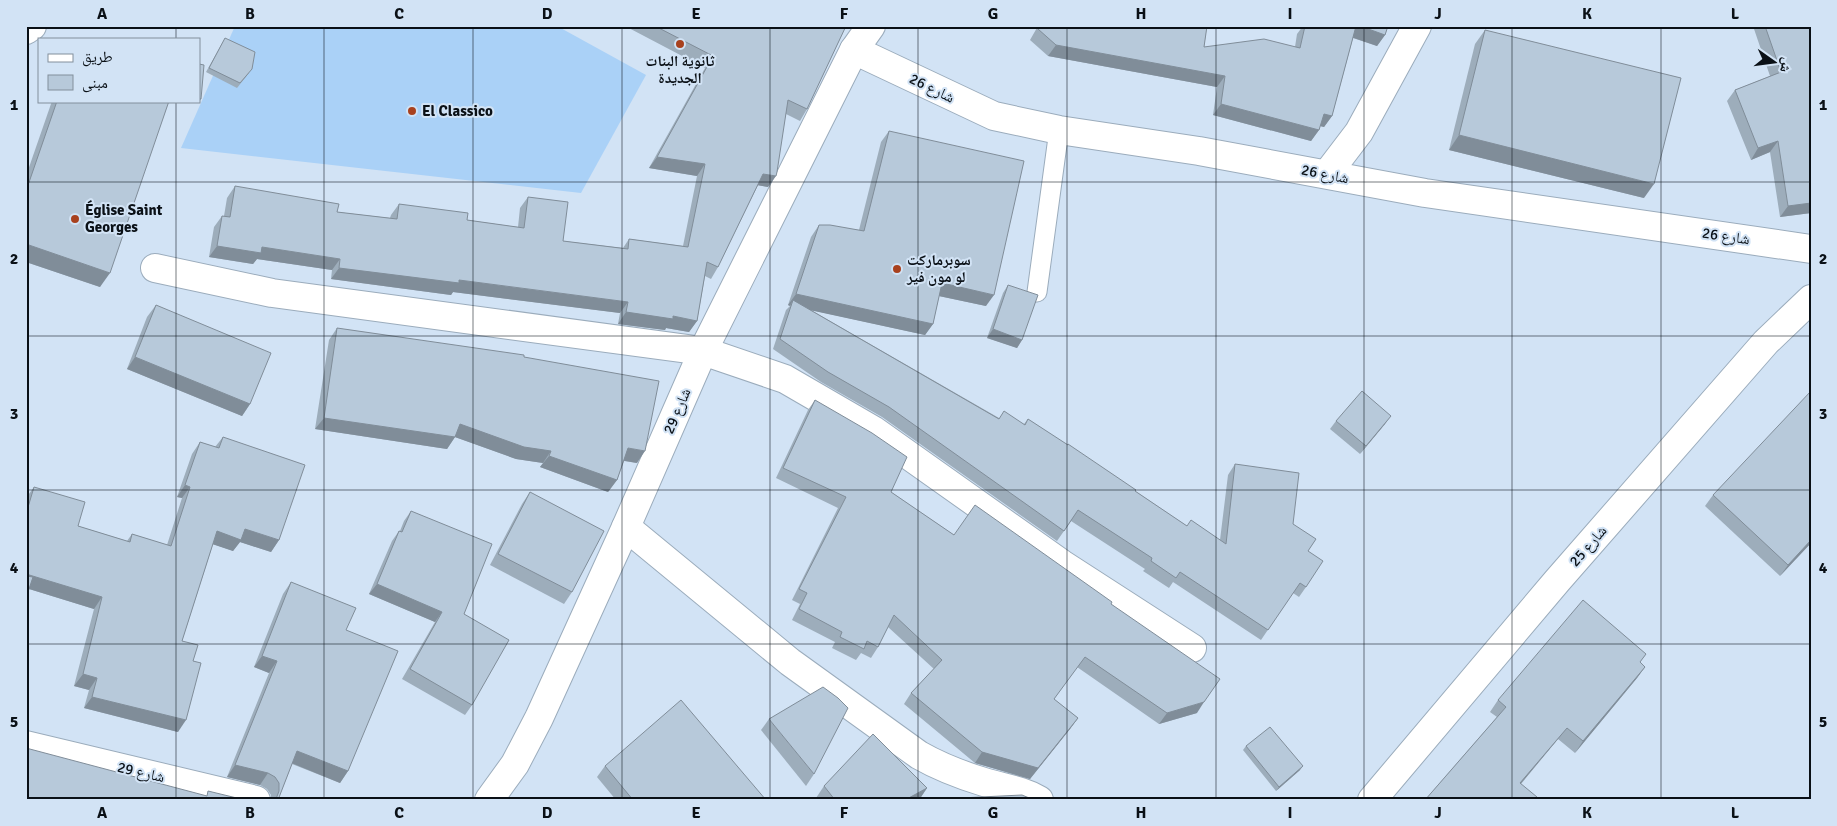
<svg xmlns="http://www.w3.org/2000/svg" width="1837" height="826" font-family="Signika,'Noto Naskh Arabic',sans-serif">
  <rect width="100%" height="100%" fill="#d2e3f5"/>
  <path fill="#aad1f7" d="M235 26H557L646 75 581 193 181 148Z"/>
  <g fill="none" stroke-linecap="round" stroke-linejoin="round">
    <defs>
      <path id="service" d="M1037 292 1059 130"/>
      <g id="minor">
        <path d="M854 50 994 116 1059 130 1199 151 1425 193 1811 249"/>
        <path d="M1327 174 1359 132 1417 26"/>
        <path d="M155 268 272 293 703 351 785 379 873 430 1062 564 1192 648"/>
        <path d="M626 527 790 662 919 755C940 767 961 775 984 782 1003 788 1022 790 1039 800"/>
        <path d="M26 745 256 800"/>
        <path d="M1372 800 1557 581 1766 342 1811 299"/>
      </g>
      <g id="tertiary">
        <path d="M26 30 32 26"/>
        <path d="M489 800 515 764 539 718 626 527 703 351 854 50 871 26"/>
      </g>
    </defs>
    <use href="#service" stroke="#9bacbc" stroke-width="21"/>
    <use href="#minor" stroke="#9bacbc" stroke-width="30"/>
    <use href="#tertiary" stroke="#9bacbc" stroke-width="30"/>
    <use href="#service" stroke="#fff" stroke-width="19"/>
    <use href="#minor" stroke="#fff" stroke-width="28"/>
    <use href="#tertiary" stroke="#fff" stroke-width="28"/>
  </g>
  <g fill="#9dadbb">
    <path d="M625 26H846L807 109 800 121 786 114 768 187 758 185 718 267 711 279 705 276 697 321 689 332 666 328 665 330 618 324 620 313 453 292 451 295 331 279 332 270 257 259 253 264 209 257 214 227 222 216H224L227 198 235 186 337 212 390 218 391 215 399 204 467 220 518 227 520 208 528 197 563 241 623 248 629 239 683 246 697 176 649 168 705 68Z"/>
    <path d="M1038 26H1207L1204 47H1295L1297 34 1303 26H1388L1385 35 1377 46 1353 38 1332 116 1324 127 1320 126 1319 130 1311 141 1213 115 1217 87 1048 56 1030 40Z"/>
    <path d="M1753 26H1811V213L1780 217 1770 152 1751 160 1727 101 1735 90 1770 76Z"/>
    <path d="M1485 30 1644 198 1449 150 1475 44Z"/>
    <path d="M225 38 249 73 237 88 206 72Z"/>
    <path d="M52 101H169L100 287 26 262V176Z"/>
    <path d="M889 131 986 306 939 296 933 324 925 335 811 310 999 418 1024 424 1028 419 1187 526 1220 540 1228 475 1235 464 1293 524 1308 551 1306 587 1299 597 1293 593 1261 640 1173 582 1169 588 1143 571 1145 569 1071 521 1057 541 882 417 821 382 773 349 786 310 790 306 788 305 811 237 819 225 859 230 881 142Z"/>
    <path d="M1008 285 1022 340 1017 348 987 338 1003 293Z"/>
    <path d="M156 305 250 404 242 416 127 369 147 317Z"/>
    <path d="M337 328 524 357 637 463 624 461 617 480 608 492 540 467 543 463 516 459 455 437 447 449 315 429 329 340Z"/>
    <path d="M815 400 891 492 954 535 1111 604 1197 713 1159 724 1077 667 1054 699 1078 718 1070 729 1030 779 975 763 904 704 911 693 934 669 888 627 878 647 871 658 861 653 856 660 832 648 835 642 792 620 800 604 792 600 838 508 776 478 808 410Z"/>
    <path d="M1336 421 1385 424 1360 454 1330 429Z"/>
    <path d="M223 437 279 540 271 552 240 542 233 551 213 544 182 641 193 661 178 732 84 708 89 690 74 686 94 609 29 589 26 598V498L34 487 78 526 127 541 132 534 167 545 182 498 177 497 192 454 200 442 215 447Z"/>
    <path d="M530 492 572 592 564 604 490 565 522 504Z"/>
    <path d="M1713 495 1811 543 1780 576 1705 506Z"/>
    <path d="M411 511 464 614 472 705 465 715 402 679 435 622 369 594 392 541 399 531H400L404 521Z"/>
    <path d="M291 582 346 630 348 771 340 783 292 764 278 800H271V795L267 789 260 785 227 777 269 673 254 667 283 594Z"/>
    <path d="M1646 654 1640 662 1645 667 1637 678 1575 753 1558 739 1521 784 1425 800 1497 717 1490 712 1498 700Z"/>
    <path d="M769 719 814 774 806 786 761 730Z"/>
    <path d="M1246 746 1300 770 1276 791 1243 750Z"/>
    <path d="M605 766 766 800H616L597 777Z"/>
    <path d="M824 786 927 788 919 800H817L816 798Z"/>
  </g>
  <g fill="#808d99">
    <path d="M1355 26H1360L1385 35 1377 46 1348 36Z"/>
    <path d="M1056 45 1225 76 1217 87 1048 56Z"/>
    <path d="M199 98 201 99 198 103 192 101H199Z"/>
    <path d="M1221 104 1319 130 1311 141 1213 115Z"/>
    <path d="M1324 114 1332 116 1324 127 1316 125Z"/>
    <path d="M1459 135 1654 184 1644 198 1449 150Z"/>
    <path d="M1778 141 1770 152 1751 160 1758 148Z"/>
    <path d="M657 157 705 164 697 176 649 168Z"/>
    <path d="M763 174 776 176 768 187 756 185Z"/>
    <path d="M1811 203V213L1780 217 1788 206Z"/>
    <path d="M26 244 110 273 100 287 26 262Z"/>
    <path d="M217 246 262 247 340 259 332 270 257 259 253 264 209 257Z"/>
    <path d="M339 268 459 280 628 302 620 313 453 292 451 295 331 279Z"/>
    <path d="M942 283 994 295 986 306 934 295Z"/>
    <path d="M796 294 933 324 925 335 791 306 793 300 790 306 788 305Z"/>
    <path d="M626 312 673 316 697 321 689 332 666 328 665 330 618 324Z"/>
    <path d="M993 329 1022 340 1017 348 987 338Z"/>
    <path d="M135 357 250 404 242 416 127 369Z"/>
    <path d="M1391 416 1385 424 1360 454 1366 446Z"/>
    <path d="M324 418 455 437 447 449 315 429Z"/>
    <path d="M460 424 551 451 543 463 516 459 452 436Z"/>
    <path d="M628 448 645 451 637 463 620 460Z"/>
    <path d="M549 456 617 480 608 492 540 467Z"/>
    <path d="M185 485 190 487 182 498 177 497Z"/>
    <path d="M245 529 279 540 271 552 240 542 233 551 209 543 217 531Z"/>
    <path d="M1811 540V543L1780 576 1788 565Z"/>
    <path d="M26 574 102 597 94 609 26 588Z"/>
    <path d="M377 584 442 612 435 622 369 594Z"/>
    <path d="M262 656 277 661 269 673 254 667Z"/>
    <path d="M1645 667 1637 678 1575 753 1583 741Z"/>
    <path d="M83 674 97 678 89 690 74 686Z"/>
    <path d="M92 697 186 720 178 732 84 708Z"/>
    <path d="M1204 702 1197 713 1159 724 1167 713Z"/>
    <path d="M1078 718 1070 729 1030 779 975 763 982 752Z"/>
    <path d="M1567 728 1558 739 1512 794 1520 783Z"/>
    <path d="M297 751 348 771 340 783 289 762Z"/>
    <path d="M235 765 268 773 260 785 227 777Z"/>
    <path d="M1303 766 1300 770 1276 791 1279 787Z"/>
    <path d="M927 788 919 800H905Z"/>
  </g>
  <g fill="#b7c9da" stroke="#808d99">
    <path d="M655 26H846L807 109 788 100 777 172 776 176 763 174 718 267 707 262 697 321 673 316V319L626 312 628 302 459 280V283L339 268 340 259 262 247 261 253 217 246 222 216 230 217 235 186 339 204 337 212 397 219 399 204 468 213 467 220 524 228 528 197 568 202 563 241 628 249 629 239 688 247 705 164 657 157 713 56Z"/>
    <path d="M1039 26H1207L1204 47 1264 39 1300 48 1305 26H1356L1332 116 1324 114 1319 130 1221 104 1225 76 1056 45 1038 29Z"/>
    <path d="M1360 26H1388L1385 35Z"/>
    <path d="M1765 26H1811V203L1788 206 1778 141 1758 148 1735 90 1781 72Z"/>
    <path d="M1485 30 1681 78 1654 184 1459 135Z"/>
    <path d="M225 38 255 52 252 69 240 83 209 68Z"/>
    <path d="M199 64 204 65 201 99 199 98Z"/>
    <path d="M57 101H169L110 273 26 244V191Z"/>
    <path d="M889 131 1024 161 994 295 942 283 933 324 796 294 819 225H830L864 231Z"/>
    <path d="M1008 285 1038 295 1022 340 993 329Z"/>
    <path d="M793 300 999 419 1004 411 1025 425 1028 419 1068 445V444L1136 490 1135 491 1187 526 1191 520 1226 544 1235 464 1299 473 1293 524 1316 539 1308 551 1323 561 1306 587 1300 583 1268 630 1180 572 1176 578 1151 561 1152 558 1078 510 1064 531 889 407 828 372 780 339Z"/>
    <path d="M156 305 271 353 250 404 135 357Z"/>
    <path d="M337 328 524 355V357L659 381 645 451 628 448 617 480 549 456 551 451 524 447 460 424 455 437 324 418Z"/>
    <path d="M1362 391 1391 416 1366 446 1336 421Z"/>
    <path d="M1811 391V540L1788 565 1713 495Z"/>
    <path d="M815 400 872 433 907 457 891 492 954 535 975 505 1112 602 1111 604 1220 679 1204 702 1167 713 1085 657 1054 699 1078 718 1038 768 982 752 911 693 942 660 894 615 878 647 867 641 864 649 840 637 842 632 799 609 807 593 799 589 846 497 783 468Z"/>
    <path d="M223 437 305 465 279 540 245 529 241 540 217 531 182 641 198 645 193 661 201 663 186 720 92 697 97 678 83 674 102 597 26 574V514L34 487 85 502 78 526 130 542 132 534 171 546 190 487 185 485 200 442 219 448Z"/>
    <path d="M530 492 604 531 572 592 498 554Z"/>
    <path d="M411 511 492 544 464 614 509 640 472 705 410 669 442 612 377 584 399 531 402 532Z"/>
    <path d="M26 576 33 577 26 598Z"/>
    <path d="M291 582 356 608 346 630 398 651 348 771 297 751 278 800H274L276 799 279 791V783L275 777 268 773 235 765 277 661 262 656Z"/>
    <path d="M1583 600 1646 654 1640 662 1645 667 1583 741 1567 728 1520 783 1537 797 1535 800H1425L1506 707 1498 700Z"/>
    <path d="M823 687 838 698 848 708 814 774 769 719Z"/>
    <path d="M681 700 766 800H633L605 766Z"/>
    <path d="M1270 727 1303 766 1279 787 1246 746Z"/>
    <path d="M873 734 927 788 905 800H835L824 786Z"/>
    <path d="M26 748 207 796 208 791 245 800H26Z"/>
    <path d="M1022 795 1034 800H960V798Z"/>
  </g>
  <path fill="none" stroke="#0a1016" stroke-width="1" stroke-opacity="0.55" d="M176 26V39M324 26V800M473 26V800M622 26V800M770 26V800M918 26V800M1067 26V800M1216 26V800M1364 26V800M1512 26V800M1661 26V800M176 101V800M26 182H1811M26 336H1811M26 490H1811M26 644H1811"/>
  <g fill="#a8411e" stroke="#d2e3f5" stroke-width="2">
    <circle cx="680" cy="44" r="5"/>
    <circle cx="412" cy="111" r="5"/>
    <circle cx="75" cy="219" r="5"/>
    <circle cx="897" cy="269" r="5"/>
  </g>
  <g text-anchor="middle" stroke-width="4" stroke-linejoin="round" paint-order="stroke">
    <g font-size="15" font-weight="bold" fill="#0a1016" stroke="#d2e3f5" text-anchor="start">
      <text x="680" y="66" text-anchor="middle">ثانوية البنات<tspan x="680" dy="17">الجديدة</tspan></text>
      <text x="422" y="116">El Classico</text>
      <text x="85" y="215">Église Saint<tspan x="85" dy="17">Georges</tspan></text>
      <text x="907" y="265">سوبرماركت<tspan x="907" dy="17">لو مون فير</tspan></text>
    </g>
    <g font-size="15" fill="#0a1016" stroke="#d2e3f5">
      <text transform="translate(932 88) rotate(26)" y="5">شارع 26</text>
      <text transform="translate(1325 174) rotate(11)" y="5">شارع 26</text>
      <text transform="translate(1726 236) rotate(8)" y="5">شارع 26</text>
      <text transform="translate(677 411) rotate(-67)" y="5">شارع 29</text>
      <text transform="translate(1588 546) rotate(-49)" y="5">شارع 25</text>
      <text transform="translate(141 772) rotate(13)" y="5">شارع 29</text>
    </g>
  </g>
  <rect width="1837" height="826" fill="none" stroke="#d2e3f5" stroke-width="55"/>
  <rect x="38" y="38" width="162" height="65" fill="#d2e3f5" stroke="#828f9c"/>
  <rect x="48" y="54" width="25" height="8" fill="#ffffff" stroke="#828f9c"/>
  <text x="82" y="62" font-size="15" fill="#0a1016">طريق</text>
  <rect x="48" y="75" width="25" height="15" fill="#b7c9da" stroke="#828f9c"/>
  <text x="82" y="88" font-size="15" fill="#0a1016">مبنى</text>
  <g transform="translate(1774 62) rotate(104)" stroke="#d2e3f5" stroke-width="4" paint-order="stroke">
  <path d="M0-4L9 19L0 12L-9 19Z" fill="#0a1016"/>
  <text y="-8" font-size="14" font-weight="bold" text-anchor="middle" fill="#0a1016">ش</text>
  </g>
  <rect x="28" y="28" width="1782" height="770" fill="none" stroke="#0a1016" stroke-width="2"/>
  <g font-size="16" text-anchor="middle" font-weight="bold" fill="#0a1016">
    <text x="102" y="19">A</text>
    <text x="250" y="19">B</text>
    <text x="399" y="19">C</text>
    <text x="547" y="19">D</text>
    <text x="696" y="19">E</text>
    <text x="844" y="19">F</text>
    <text x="993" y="19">G</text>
    <text x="1141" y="19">H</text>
    <text x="1290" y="19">I</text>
    <text x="1438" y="19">J</text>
    <text x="1587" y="19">K</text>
    <text x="1735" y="19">L</text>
    <text x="14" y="110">1</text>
    <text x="1823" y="110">1</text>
    <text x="14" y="264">2</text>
    <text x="1823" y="264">2</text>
    <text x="14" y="419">3</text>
    <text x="1823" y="419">3</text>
    <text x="14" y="573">4</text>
    <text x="1823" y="573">4</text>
    <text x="14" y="727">5</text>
    <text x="1823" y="727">5</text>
    <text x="102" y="818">A</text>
    <text x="250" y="818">B</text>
    <text x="399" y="818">C</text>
    <text x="547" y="818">D</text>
    <text x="696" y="818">E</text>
    <text x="844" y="818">F</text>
    <text x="993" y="818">G</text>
    <text x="1141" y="818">H</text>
    <text x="1290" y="818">I</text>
    <text x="1438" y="818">J</text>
    <text x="1587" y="818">K</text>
    <text x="1735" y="818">L</text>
  </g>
</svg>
